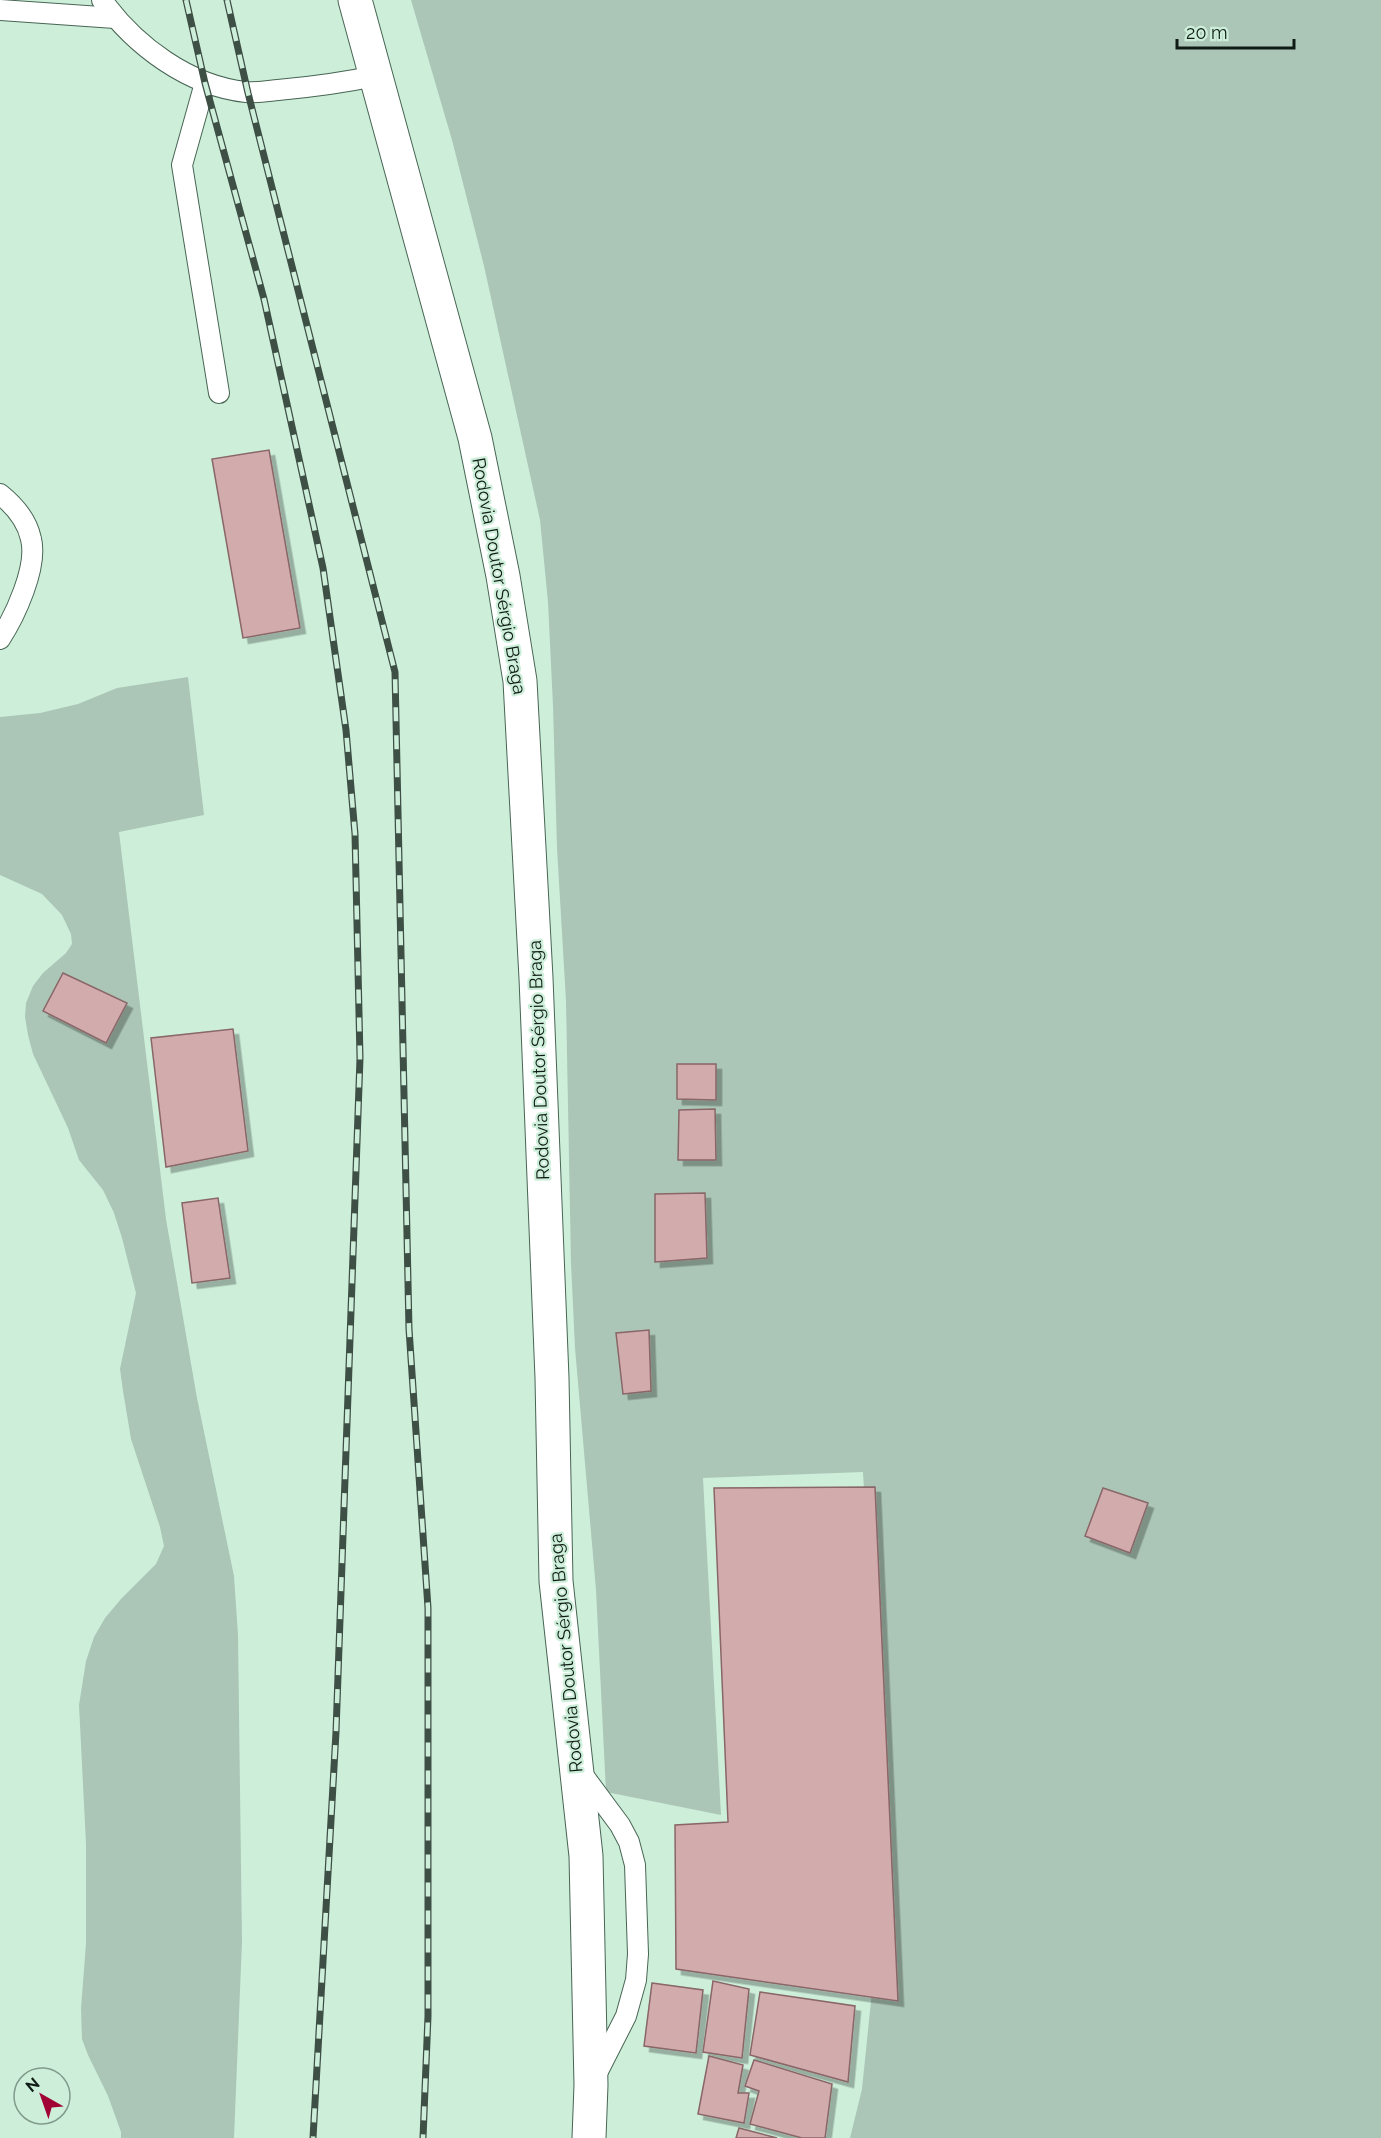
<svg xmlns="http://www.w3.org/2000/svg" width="1381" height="2138" font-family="Raleway,sans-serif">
  <defs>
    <filter id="shadow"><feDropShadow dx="5.5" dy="5.5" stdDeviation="0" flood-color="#0004"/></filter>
  </defs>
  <rect width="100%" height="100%" fill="#cdefda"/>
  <g fill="#abc6b6">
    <path d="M411 0H1381V2138H850L862 2089 879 1923 878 1749 863 1472 703 1478 721 1815 606 1792 596 1590 575 1348 571 1263 566 1001 557 848 553 706 548 602 540 520 484 266 452 140Z"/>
    <path d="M188 677 204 815 119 832 166 1219 197 1398 234 1576 238 1635 242 1941 235 2114 234 2138H121V2132L108 2096 88 2055 82 2039 81 2008 86 1944V1844L79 1705 86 1661 94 1637 105 1618 121 1599 156 1564 164 1546 160 1527 131 1439 123 1391 120 1369 136 1293 122 1238 114 1213 103 1190 79 1160 68 1128 33 1054 28 1035 25 1017 26 1003 33 986 43 973 66 953 72 944 71 934 62 915 42 894 0 875V717L40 713 78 704 117 688Z"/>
  </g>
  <g fill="#d2abad" stroke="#896668" stroke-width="1.5" filter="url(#shadow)">
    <path d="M269 450 300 628 243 638 212 459Z"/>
    <path d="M63 973 127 1003 106 1043 43 1011Z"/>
    <path d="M233 1029 248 1151 166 1167 151 1038Z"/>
    <path d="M677 1064H716V1100L677 1099Z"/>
    <path d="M715 1109 716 1160H678L679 1110Z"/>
    <path d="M705 1193 707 1258 655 1262V1194Z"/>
    <path d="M218 1198 230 1278 192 1283 182 1203Z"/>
    <path d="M649 1330 651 1391 623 1394 616 1333Z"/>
    <path d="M875 1487 898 2001 676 1969 675 1825 728 1822 714 1488Z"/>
    <path d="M1103 1488 1148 1503 1130 1553 1085 1536Z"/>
    <path d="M713 1981 749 1989 742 2058 703 2052Z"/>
    <path d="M652 1983 703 1990 696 2053 644 2046Z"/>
    <path d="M760 1992 855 2006 848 2082 750 2055Z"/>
    <path d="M709 2056 743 2065 738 2093H749L744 2123 698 2114Z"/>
    <path d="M754 2060 832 2084 825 2138H802L750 2124 759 2091 745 2086Z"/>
    <path d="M739 2128 777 2138H736Z"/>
  </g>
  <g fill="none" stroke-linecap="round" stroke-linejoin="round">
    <defs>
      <g id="lane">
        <path d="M102 0C135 46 189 86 246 92 256 93 268 91 278 90 311 87 342 83 375 76"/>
        <path d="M0 10 115 18"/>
        <path d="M205 83 182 165 219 393"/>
        <path d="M0 494C15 506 27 520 31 539 38 567 15 616 0 639"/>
        <path d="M580 1771 620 1825 629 1842 635 1865 638 1954 636 1980 626 2016 595 2077"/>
      </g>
      <path id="secondary" d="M355 0 475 438 503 576 520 681 536 978 552 1378 556 1581 586 1856 591 2085 589 2138"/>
    </defs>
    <use href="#lane" stroke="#486554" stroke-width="22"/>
    <use href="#secondary" stroke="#486554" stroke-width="35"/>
    <use href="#lane" stroke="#fff" stroke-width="20"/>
    <use href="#secondary" stroke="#fff" stroke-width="33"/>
    <defs>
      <g id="rail">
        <path d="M186 0 205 83 264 299 323 568 346 730 355 834 360 1058 336 1732 313 2138"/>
        <path d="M227 0 248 93 395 672 409 1329 428 1608V2016L423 2138"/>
      </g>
    </defs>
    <use href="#rail" stroke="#3e4f45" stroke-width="7"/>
    <use href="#rail" stroke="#cdefda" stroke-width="4.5" stroke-dasharray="14" stroke-linecap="butt"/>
  </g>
  <g text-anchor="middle" stroke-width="4.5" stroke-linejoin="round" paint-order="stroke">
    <g font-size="18" fill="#0f1b14" stroke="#cdefda">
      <text transform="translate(499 576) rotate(80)" y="6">Rodovia Doutor Sérgio Braga</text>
      <text transform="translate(539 1060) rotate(-92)" y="6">Rodovia Doutor Sérgio Braga</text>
      <text transform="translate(566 1653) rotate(-95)" y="6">Rodovia Doutor Sérgio Braga</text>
    </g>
  </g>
  <g transform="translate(42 2096) rotate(320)"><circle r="28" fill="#cdefda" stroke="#819a8b" stroke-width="1.5"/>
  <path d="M0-4.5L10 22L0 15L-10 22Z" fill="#a20335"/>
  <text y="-9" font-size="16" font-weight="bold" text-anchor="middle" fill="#0f1b14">N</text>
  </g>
  <path d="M1177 39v9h117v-9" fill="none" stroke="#0f1b14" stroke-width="3"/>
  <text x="1186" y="39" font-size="18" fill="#0f1b14" stroke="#cdefda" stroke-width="4.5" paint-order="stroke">20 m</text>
</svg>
